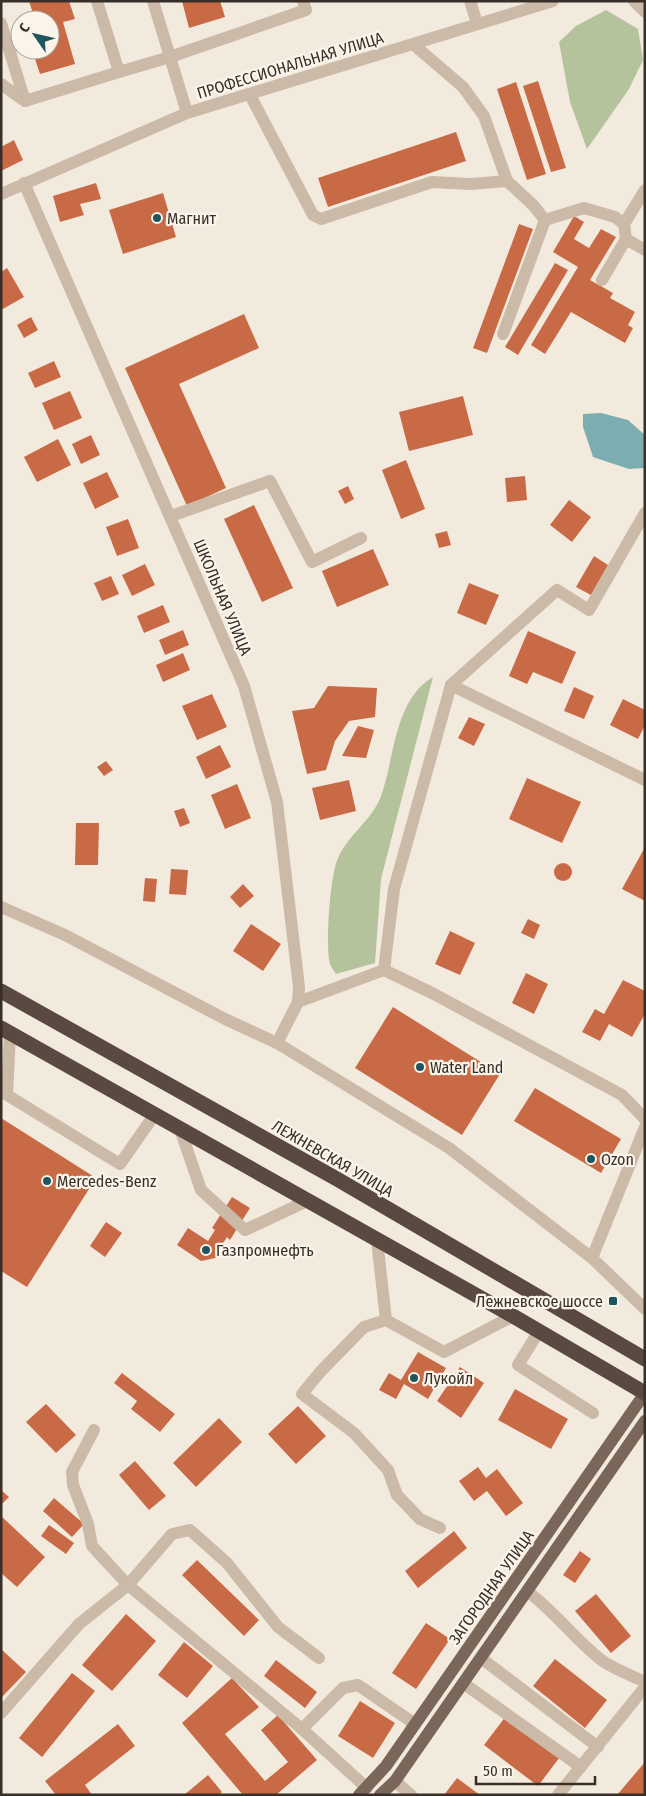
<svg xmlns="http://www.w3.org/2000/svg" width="646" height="1796" font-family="'Fira Sans Condensed',sans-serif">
  <rect width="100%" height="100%" fill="#f3eade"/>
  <g fill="#b5c39d">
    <path d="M606 10 638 29 643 60 629 89 587 149 570 102 559 42 576 26Z"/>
    <path d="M433 677 381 879 375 963 336 974C334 971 331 967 330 964 325 946 330 875 338 858 348 835 373 819 381 796 395 757 394 700 433 677Z"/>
  </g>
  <path fill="#7caeb1" d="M601 413 628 420 645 435V468L629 469 593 457 583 427V414Z"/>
  <g fill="#c96a47">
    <path d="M29 1H69L75 19 63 22 75 64 40 74 32 50H50V20H35Z"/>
    <path d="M182 1H220L225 17 189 28Z"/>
    <path d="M538 81 566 168 551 172 523 86Z"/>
    <path d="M516 82 546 174 527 180 497 89Z"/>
    <path d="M456 132 466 161 328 207 318 178Z"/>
    <path d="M14 140 23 160 1 171V147Z"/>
    <path d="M96 183 101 199 80 204 84 215 60 222 53 196Z"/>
    <path d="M163 193 176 237 123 254 109 210Z"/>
    <path d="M574 216 584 222 574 239 589 248 601 229 616 237 590 280 613 293 610 298 635 312 628 325 633 328 625 343 571 312 545 354 531 345 578 267 553 252Z"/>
    <path d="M519 224 533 229 487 353 473 348Z"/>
    <path d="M555 263 568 270 518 355 505 347Z"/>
    <path d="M7 268 24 297 1 310V272Z"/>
    <path d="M244 314 259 348 179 384 226 488 187 506 125 368Z"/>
    <path d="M31 317 38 330 24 338 17 325Z"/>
    <path d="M54 361 61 377 35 388 28 373Z"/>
    <path d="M70 391 82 418 54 430 42 403Z"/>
    <path d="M463 396 473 435 409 451 399 412Z"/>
    <path d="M91 435 100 455 81 464 72 444Z"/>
    <path d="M58 439 71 465 37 482 24 457Z"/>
    <path d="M406 460 425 509 401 519 382 470Z"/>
    <path d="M107 472 119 497 95 509 83 483Z"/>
    <path d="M525 476 527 500 507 502 505 478Z"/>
    <path d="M348 486 354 499 345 504 338 491Z"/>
    <path d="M569 500 591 517 572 542 550 525Z"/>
    <path d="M254 505 293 588 262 602 224 519Z"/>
    <path d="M128 519 139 548 117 556 106 527Z"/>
    <path d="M447 531 451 545 439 548 435 534Z"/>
    <path d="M373 549 389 585 337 607 322 571Z"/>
    <path d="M594 556 608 565 591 595 576 587Z"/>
    <path d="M145 564 155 585 132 596 122 575Z"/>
    <path d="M111 576 119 594 102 601 94 583Z"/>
    <path d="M469 583 499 595 486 625 457 613Z"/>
    <path d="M163 605 170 622 144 633 137 616Z"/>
    <path d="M183 630 189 645 165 655 159 640Z"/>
    <path d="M528 631 576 652 562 684 533 672 527 684 509 676Z"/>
    <path d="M183 653 190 670 163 682 156 665Z"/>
    <path d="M328 686 377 688 375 717 349 721 335 741 326 770 307 774 292 711 314 708Z"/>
    <path d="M574 687 594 696 584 719 564 711Z"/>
    <path d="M212 694 227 727 197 740 182 706Z"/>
    <path d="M623 699 645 710V725L638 739 610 725Z"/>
    <path d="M469 717 485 724 474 746 458 738Z"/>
    <path d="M358 726 374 730 366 758 342 756Z"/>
    <path d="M220 745 231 767 206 779 196 757Z"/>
    <path d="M106 761 113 770 104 776 97 767Z"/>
    <path d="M527 778 581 802 562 843 509 819Z"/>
    <path d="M349 780 356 811 320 820 312 788Z"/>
    <path d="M237 784 251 818 225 829 211 795Z"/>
    <path d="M184 808 190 823 180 827 174 811Z"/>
    <path d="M76 823H99L98 865H75Z"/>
    <path d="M645 847V901L622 889Z"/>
    <circle cx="563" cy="872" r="9"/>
    <path d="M171 869 188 870 186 895 169 894Z"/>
    <path d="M145 878 157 879 155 902 143 901Z"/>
    <path d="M243 884 254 896 240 908 230 897Z"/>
    <path d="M528 919 540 925 534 939 521 933Z"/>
    <path d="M251 924 281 944 263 971 233 951Z"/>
    <path d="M450 931 475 943 460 975 435 964Z"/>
    <path d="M526 973 548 984 534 1014 512 1003Z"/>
    <path d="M623 980 645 991V1014L632 1037 609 1024 600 1041 582 1032 595 1009 604 1014Z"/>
    <path d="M393 1007 500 1074 462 1135 355 1068Z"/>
    <path d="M535 1088 621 1139 601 1173 514 1121Z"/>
    <path d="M1 1118 96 1178 27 1287 1 1271Z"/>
    <path d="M232 1197 250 1208 230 1240 227 1237 220 1248V1257L201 1261 177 1245 188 1228 208 1241 215 1230 212 1228Z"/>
    <path d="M106 1222 122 1233 105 1257 90 1246Z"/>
    <path d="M418 1352 446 1368 428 1399 404 1384 396 1399 379 1390 389 1373 401 1380Z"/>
    <path d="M460 1367 484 1383 461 1418 437 1401Z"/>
    <path d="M122 1373 175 1414 160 1432 131 1409 137 1401 114 1383Z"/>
    <path d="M515 1389 568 1419 551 1449 498 1420Z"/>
    <path d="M46 1404 76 1435 56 1453 26 1422Z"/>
    <path d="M298 1406 326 1436 296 1464 268 1434Z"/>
    <path d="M219 1418 242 1442 196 1487 173 1463Z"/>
    <path d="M135 1461 166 1496 149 1510 119 1475Z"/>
    <path d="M478 1467 486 1478 497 1469 523 1503 506 1516 487 1491 474 1501 459 1481Z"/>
    <path d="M1 1490 9 1497 1 1505Z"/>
    <path d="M54 1498 84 1524 72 1537 43 1511Z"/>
    <path d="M1 1516 45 1557 17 1587 1 1573Z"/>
    <path d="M49 1525 74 1543 66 1554 41 1536Z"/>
    <path d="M454 1531 467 1548 418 1588 405 1571Z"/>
    <path d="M580 1551 591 1559 575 1583 563 1575Z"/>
    <path d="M197 1560 259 1620 244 1636 182 1575Z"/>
    <path d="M596 1594 631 1636 611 1653 575 1611Z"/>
    <path d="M126 1614 156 1641 112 1691 82 1665Z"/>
    <path d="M426 1623 450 1639 416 1689 392 1673Z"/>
    <path d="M184 1642 213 1666 187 1698 158 1675Z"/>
    <path d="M1 1649 26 1672 1 1698Z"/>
    <path d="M555 1659 607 1700 585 1728 533 1686Z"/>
    <path d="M276 1660 317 1692 305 1708 264 1676Z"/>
    <path d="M72 1673 95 1691 42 1757 19 1738Z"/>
    <path d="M232 1678 259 1707 225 1734 265 1781 288 1762 261 1730 278 1715 317 1760 276 1795H243L182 1723Z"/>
    <path d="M360 1701 395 1723 373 1758 338 1736Z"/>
    <path d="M506 1716 560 1757 538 1786 484 1745Z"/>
    <path d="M118 1724 135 1746 85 1785 92 1795H56L45 1781Z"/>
    <path d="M645 1762V1795H617Z"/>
    <path d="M208 1775 222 1792 219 1795H184Z"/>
    <path d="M457 1778 480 1795H444Z"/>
  </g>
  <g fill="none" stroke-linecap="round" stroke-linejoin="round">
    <g stroke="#ccbaa9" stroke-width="12">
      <path d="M97 1 119 72 170 57 187 113"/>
      <path d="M153 1 170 57 306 10 303 1"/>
      <path d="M470 1 477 23"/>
      <path d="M634 1 645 12"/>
      <path d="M1 23 25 101 119 72"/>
      <path d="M1 84 25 101"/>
      <path d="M250 95 313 215 321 219 432 182 471 184 507 181 484 116 463 87 414 45"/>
      <path d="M507 181 533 205 545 220 584 208 615 217 624 224"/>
      <path d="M24 183 244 686 277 802 299 987 298 1002 277 1043"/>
      <path d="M1 194 187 113 553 1"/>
      <path d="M626 239 645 250"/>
      <path d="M602 280 626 239 624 224 645 190"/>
      <path d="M503 334 545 220"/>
      <path d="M171 516 270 481 312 562 361 538"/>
      <path d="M451 685 645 780"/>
      <path d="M1 907 65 935 225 1019 277 1043 449 1148 592 1258 645 1309"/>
      <path d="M384 970 432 993 622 1095 645 1119"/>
      <path d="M298 1002 384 970 394 889 451 685 557 590 589 610 645 513"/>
      <path d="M10 1033 7 1095 120 1164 155 1114"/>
      <path d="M180 1129 201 1190 245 1230 307 1201"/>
      <path d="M377 1240 386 1320 444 1352 513 1316"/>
      <path d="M592 1258 645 1127"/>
      <path d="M386 1320 364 1327 321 1371 302 1394 354 1433 388 1470 397 1495 420 1519 440 1528"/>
      <path d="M539 1331 518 1365 593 1413"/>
      <path d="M94 1430 72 1472 73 1485 88 1524 92 1546 128 1585 302 1729 343 1688 358 1685 415 1724"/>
      <path d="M527 1591C554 1611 574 1638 600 1659 613 1669 631 1675 645 1682"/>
      <path d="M481 1658 598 1747"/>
      <path d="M463 1683 581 1767"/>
      <path d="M1 1713 79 1624 128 1585 172 1534 190 1530 227 1563 278 1627 319 1658"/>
      <path d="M302 1729 367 1788"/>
      <path d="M395 1781 411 1795"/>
      <path d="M558 1795 645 1687"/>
    </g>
    <g stroke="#7b665a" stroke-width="12">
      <path d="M359 1795 386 1766 645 1393"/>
      <path d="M380 1795 395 1781 645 1421"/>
    </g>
    <g stroke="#5a4940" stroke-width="15">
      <path d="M1 991 337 1179 645 1359"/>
      <path d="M1 1028 513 1316 645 1393"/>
    </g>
  </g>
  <g fill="#1d565c" stroke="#fbf4eb" stroke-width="2">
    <circle cx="157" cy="218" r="5"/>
    <circle cx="420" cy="1067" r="5"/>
    <circle cx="591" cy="1159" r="5"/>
    <circle cx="47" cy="1181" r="5"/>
    <circle cx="206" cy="1250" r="5"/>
    <rect x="608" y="1296" width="10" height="10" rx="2.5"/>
    <circle cx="414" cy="1378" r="5"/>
  </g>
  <g text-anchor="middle" stroke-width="4.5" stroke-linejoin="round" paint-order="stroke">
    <g font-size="16" fill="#392f29" stroke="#fbf4eb">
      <text transform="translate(290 65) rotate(-17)" y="6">ПРОФЕССИОНАЛЬНАЯ УЛИЦА</text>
      <text transform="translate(223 597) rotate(67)" y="6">ШКОЛЬНАЯ УЛИЦА</text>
      <text transform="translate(333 1158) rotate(30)" y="6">ЛЕЖНЕВСКАЯ УЛИЦА</text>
      <text transform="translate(491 1587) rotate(-55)" y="6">ЗАГОРОДНАЯ УЛИЦА</text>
    </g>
    <g font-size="16" fill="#392f29" stroke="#fbf4eb" text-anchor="start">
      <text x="167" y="224">Магнит</text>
      <text x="430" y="1073">Water Land</text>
      <text x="601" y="1165">Ozon</text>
      <text x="57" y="1187">Mercedes-Benz</text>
      <text x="216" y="1256">Газпромнефть</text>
      <text x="603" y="1307" text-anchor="end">Лежневское шоссе</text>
      <text x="424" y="1384">Лукойл</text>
    </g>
  </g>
  <rect width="646" height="1796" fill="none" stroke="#392f29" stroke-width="5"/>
  <g transform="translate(35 35) rotate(304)"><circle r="24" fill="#fbf4eb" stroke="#ada59d"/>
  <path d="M0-4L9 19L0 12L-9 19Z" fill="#1d565c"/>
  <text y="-8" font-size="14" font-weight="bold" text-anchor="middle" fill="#392f29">С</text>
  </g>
  <path d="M476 1776v8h119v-8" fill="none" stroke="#392f29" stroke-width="2.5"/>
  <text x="483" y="1776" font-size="15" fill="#392f29" stroke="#fbf4eb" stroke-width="4" paint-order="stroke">50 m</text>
</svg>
